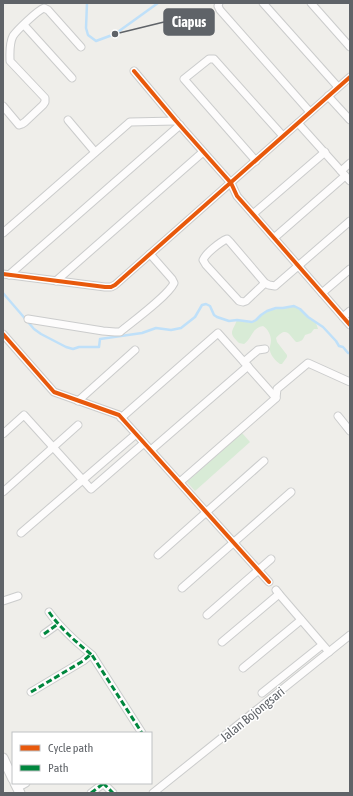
<svg xmlns="http://www.w3.org/2000/svg" width="353" height="796" font-family="'Asap Condensed',sans-serif">
  <rect width="100%" height="100%" fill="#efeeea"/>
  <g fill="#d8ebd6">
    <path d="M294 306 300 310 308 317 316 323 318 329H314L311 333 305 335C303 340 301 342 296 342 289 334 286 326 276 338L277 342 287 355V357L282 364H280C276 361 271 356 270 351 269 347 271 344 271 341 271 335 268 329 263 326 251 328 253 338 244 344L239 343C228 332 232 333 237 320L252 323C258 319 262 314 268 311 276 308 285 309 294 306Z"/>
    <path d="M242 433 250 442 195 491 187 482Z"/>
  </g>
  <g fill="none" stroke-linecap="round" stroke-linejoin="round">
    <g stroke="#bfe0f9" stroke-width="2.5">
      <path d="M87 3 86 28 88 35 96 41 115 34 158 3"/>
      <path d="M3 4V3"/>
      <path d="M3 293 34 329 41 334 66 347 73 349 79 347H99L100 339 142 333 156 328 171 330 181 328 195 317 202 305 206 304 210 306 214 315 217 317 229 321 237 320 252 322 256 320 261 315 267 311 276 308H283L294 306 300 309 308 317 323 327 336 341 339 346 343 347 348 353H350"/>
    </g>
    <defs>
      <g id="minor">
        <path d="M219 3 218 6 220 10 310 112"/>
        <path d="M263 3 338 87"/>
        <path d="M311 3 350 47"/>
        <path d="M24 25 72 78"/>
        <path d="M134 71 176 121 231 183 237 196 274 238 350 325"/>
        <path d="M328 96 350 120"/>
        <path d="M3 106 19 125 22 124 25 122 43 105 45 102V98L10 61C10 52 9 44 13 36 17 30 38 10 44 8L48 10 81 47"/>
        <path d="M68 120 95 152"/>
        <path d="M298 123 350 181"/>
        <path d="M256 161 184 79 209 59H214L283 136"/>
        <path d="M341 171 350 163"/>
        <path d="M253 214 325 152"/>
        <path d="M3 233 130 122 176 121"/>
        <path d="M274 238 345 176"/>
        <path d="M3 274 105 287H111L115 285 350 77"/>
        <path d="M9 275 180 125"/>
        <path d="M56 281 203 152"/>
        <path d="M265 283 246 301 243 302 239 301 206 265 203 260C206 253 220 242 227 239L230 242 265 283 269 285 275 286 350 221"/>
        <path d="M322 293 350 269"/>
        <path d="M343 317 350 311"/>
        <path d="M28 319 103 331 115 332H120C132 322 168 296 174 283L172 279 150 254"/>
        <path d="M3 334 54 392 119 415 269 582"/>
        <path d="M244 362 258 350 265 349"/>
        <path d="M78 401 135 350"/>
        <path d="M338 416 350 431"/>
        <path d="M121 418 218 333 276 398"/>
        <path d="M3 434 24 415 91 489 144 443"/>
        <path d="M151 450 248 366"/>
        <path d="M180 482 276 398 277 389 308 363 350 382"/>
        <path d="M3 492 78 425"/>
        <path d="M21 533 136 434"/>
        <path d="M158 555 264 461"/>
        <path d="M182 588 291 492"/>
        <path d="M279 594 329 652"/>
        <path d="M3 601 18 596"/>
        <path d="M49 612C61 629 76 642 92 655"/>
        <path d="M207 615 271 559"/>
        <path d="M44 634 58 624"/>
        <path d="M222 642 279 594 276 590"/>
        <path d="M243 668 301 620"/>
        <path d="M31 692 83 661 90 655H92L142 733"/>
        <path d="M262 693 322 645"/>
        <path d="M103 783 113 793"/>
        <path d="M17 788 26 783"/>
        <path d="M91 793 104 783"/>
        <path d="M153 793 350 635"/>
      </g>
      <g id="tertiary">
        <path d="M3 758 13 779"/>
        <path d="M15 783 20 793"/>
      </g>
    </defs>
    <use href="#minor" stroke="#cbcccc" stroke-width="9"/>
    <use href="#tertiary" stroke="#cbcccc" stroke-width="11"/>
    <use href="#minor" stroke="#fdfcfc" stroke-width="7"/>
    <use href="#tertiary" stroke="#fdfcfc" stroke-width="9"/>
    <g stroke="#00873e" stroke-width="3" stroke-dasharray="6 3" stroke-linecap="butt">
      <path d="M49 612C61 629 76 642 92 655"/>
      <path d="M44 634 58 624"/>
      <path d="M31 692 83 661 90 655H92L142 733"/>
      <path d="M103 783 113 793"/>
      <path d="M91 793 104 783"/>
    </g>
    <defs>
      <g id="cycleway">
        <path d="M134 71 176 121 231 183 237 196 274 238 350 325"/>
        <path d="M3 274 105 287H111L115 285 350 77"/>
        <path d="M3 334 54 392 119 415 269 582"/>
      </g>
    </defs>
    <use href="#cycleway" stroke="#fff" stroke-width="6"/>
    <use href="#cycleway" stroke="#e8590c" stroke-width="4"/>
  </g>
  <g text-anchor="middle" stroke-width="3" stroke-linejoin="round" paint-order="stroke">
    <g font-size="13" fill="#5f6368" stroke="#fff">
      <text transform="translate(252 714) rotate(-39)" y="5">Jalan Bojongsari</text>
    </g>
  </g>
  <path fill="none" stroke="#5f6368" stroke-width="1.5" d="M115 34L164 22"/>
  <circle fill="#5f6368" stroke="#fff" stroke-width="1.5" cx="115" cy="34" r="4"/>
  <rect fill="#5f6368" stroke="#5f6368" stroke-width="1.5" x="164" y="9" width="50" height="26" rx="4"/>
  <g font-size="14" text-anchor="middle" font-weight="bold" fill="#fff">
    <text x="189" y="27">Ciapus</text>
  </g>
  <rect width="353" height="796" fill="none" stroke="#5f6368" stroke-width="8"/>
  <rect x="12" y="732" width="140" height="52" fill="#ffffff" stroke="#bfc1c3"/>
  <rect x="20" y="745" width="20" height="6" fill="#e8590c" stroke="#bfc1c3"/>
  <text x="48" y="752" font-size="12" fill="#5f6368">Cycle path</text>
  <rect x="20" y="765" width="20" height="6" fill="#00873e" stroke="#bfc1c3"/>
  <text x="48" y="772" font-size="12" fill="#5f6368">Path</text>
</svg>
